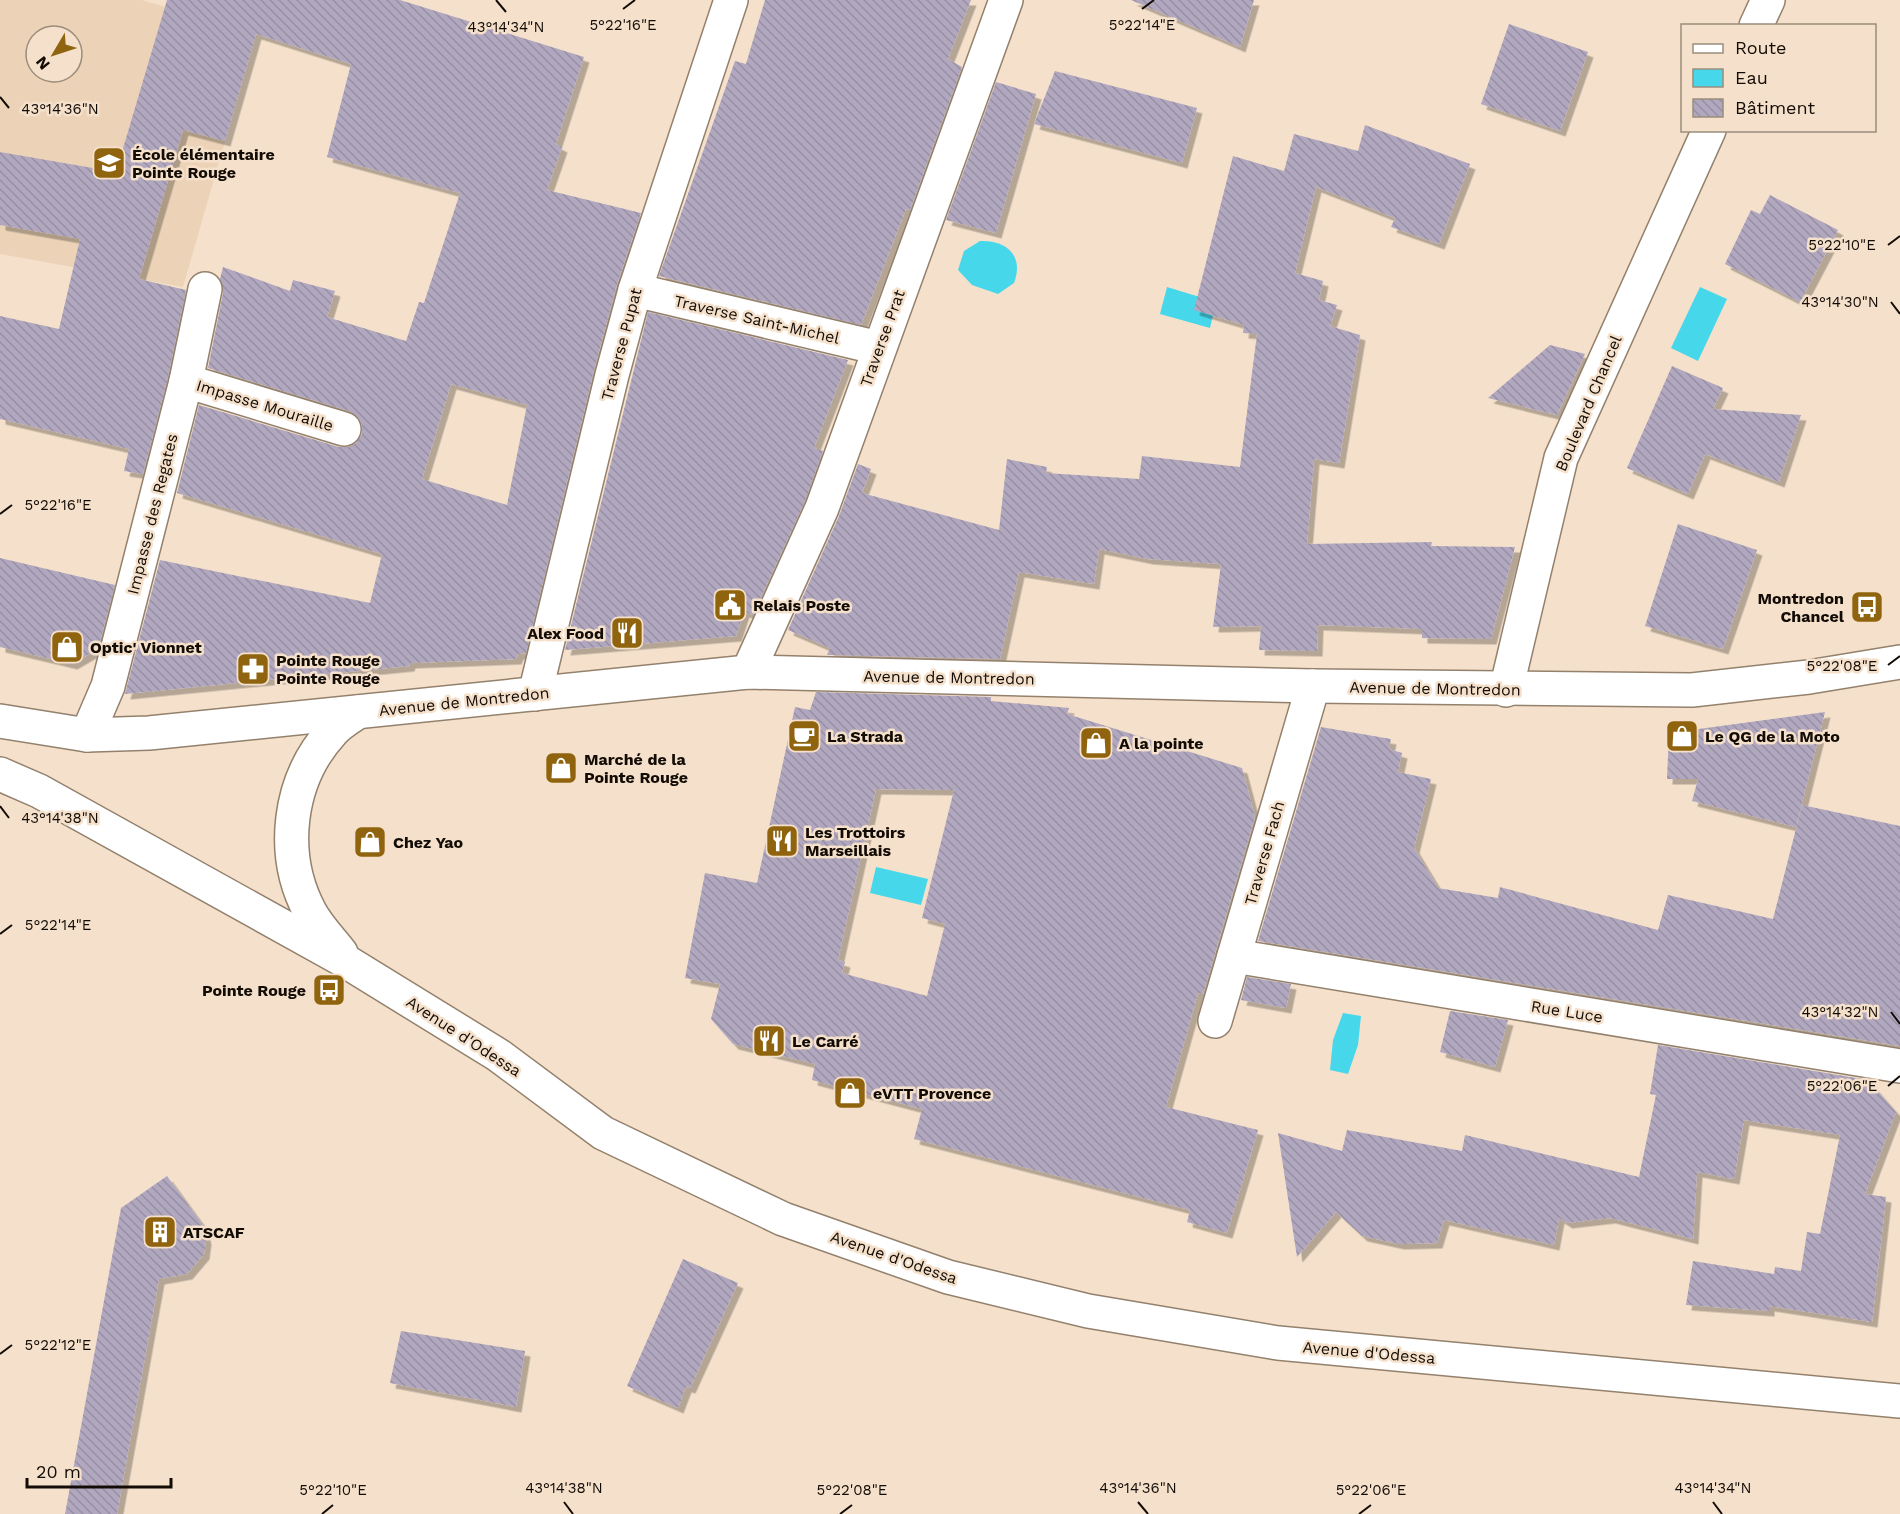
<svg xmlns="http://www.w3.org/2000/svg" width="1900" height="1514" font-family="'Work Sans',sans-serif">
  <defs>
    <pattern id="building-back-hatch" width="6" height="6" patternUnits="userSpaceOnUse" patternTransform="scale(1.5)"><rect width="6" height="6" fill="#b1a8c0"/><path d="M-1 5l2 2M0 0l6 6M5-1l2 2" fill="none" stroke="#978fa4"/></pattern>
    <filter id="shadow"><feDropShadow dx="5.5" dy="5.5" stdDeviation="0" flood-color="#0004"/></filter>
  </defs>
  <rect width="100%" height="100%" fill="#f5e1cb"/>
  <path fill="#ecd3b7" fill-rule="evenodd" d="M0 0H142L256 34 183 287 0 254ZM36 36H72V72H36Z"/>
  <g fill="#46d7ea">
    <path d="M980 241C1008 240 1024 257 1014 283L998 294 972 285 958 270 964 251Z"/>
    <path d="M1167 287 1216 302 1210 328 1160 314Z"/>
    <path d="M1700 287 1727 299 1698 361 1671 348Z"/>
    <path d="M876 867 928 879 921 905 870 893Z"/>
    <path d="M1343 1013 1361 1016 1358 1045 1348 1074 1330 1070 1333 1040Z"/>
  </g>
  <g fill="url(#building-back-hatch)" fill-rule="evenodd" filter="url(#shadow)">
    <path d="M167 0H400L584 57 556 144 562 147 547 190 641 213 617 284 594 370 526 653 518 654 516 659 410 663 409 666 125 694 160 560 370 603 382 554 177 493 199 405 339 447H348L356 443 362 434V425L358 417 349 411 208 368 223 293 220 279 223 267 290 291 293 280 335 291 327 317 406 341 419 302 424 303 460 193 327 157 351 64 256 34 225 141 183 130 139 279 186 290 168 377 143 474 124 471 129 449 0 419V316L59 329 80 239 0 225V152L116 172ZM451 384 527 405 507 505 422 479Z"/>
    <path d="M765 0H971L948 59 962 67 910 210 906 209 861 325 659 276 735 61 746 64Z"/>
    <path d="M1131 0H1254L1240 47Z"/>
    <path d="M1509 24 1588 52 1560 131 1481 104Z"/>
    <path d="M1055 71 1197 108 1182 163 1034 124Z"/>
    <path d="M996 82 1036 94 996 233 946 220Z"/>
    <path d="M1365 125 1470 164 1439 244 1391 227 1395 218 1316 187 1295 273 1323 281 1319 300 1337 305 1330 326 1360 335 1339 463 1314 459 1307 544 1432 542 1431 546 1515 547 1491 639 1422 638V629L1318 625 1317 651 1259 650 1261 626 1213 627 1221 564 1148 559 1099 549 1094 584 1019 572 1000 659 827 655 830 648 788 630 839 516 858 464 871 469 862 493 999 530 1007 459 1047 467 1046 473 1139 479 1142 456 1240 467 1257 334 1243 333 1244 325 1194 310 1233 156 1284 171 1294 134 1358 151Z"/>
    <path d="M1770 195 1838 230 1800 302 1725 264 1751 210 1760 214Z"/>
    <path d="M648 312 848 360 814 448 823 451 805 501 753 615 744 612 736 636 565 650Z"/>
    <path d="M1550 345 1585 354 1557 415 1488 398Z"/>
    <path d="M1672 366 1723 388 1713 409 1801 415 1779 482 1705 454 1688 494 1627 468Z"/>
    <path d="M1678 524 1757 550 1723 649 1645 626Z"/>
    <path d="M0 558 115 585 98 649 72 664 0 647Z"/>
    <path d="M816 692 991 697V701L1069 708 1067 714 1242 768 1255 817 1203 994 1198 993 1166 1107 1258 1130 1227 1233 1187 1222 1190 1210 914 1139 922 1109 812 1080 815 1064 733 1044 711 1019 720 984 685 978 705 873 757 883 795 707 810 710ZM876 789 954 790 922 918 945 924 927 996 842 973 845 962 838 960Z"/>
    <path d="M1825 712 1796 827 1692 801 1698 779H1667L1669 733Z"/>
    <path d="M1321 727 1391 739 1389 749 1402 753 1398 772 1431 779 1414 848 1438 888 1498 898 1500 887 1658 930 1668 895 1773 919 1802 805 1900 826V1046L1258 941Z"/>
    <path d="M1247 977 1291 984 1286 1008 1241 1000Z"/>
    <path d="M1450 1011 1508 1020 1495 1067 1440 1052Z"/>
    <path d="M1658 1045 1868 1080 1896 1112 1865 1194 1886 1197 1872 1322 1769 1306V1311L1686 1305 1693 1261 1774 1274 1775 1267 1801 1271 1807 1232 1820 1234 1840 1135 1744 1120 1734 1179 1697 1172 1693 1239 1610 1218 1567 1223 1559 1218 1554 1245 1444 1220 1437 1243 1399 1244 1362 1236 1336 1212 1297 1257 1278 1133 1342 1151 1347 1130 1462 1151 1465 1135 1639 1177 1656 1095 1650 1094Z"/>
    <path d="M167 1176 202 1224 206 1239 204 1254 187 1274 159 1279 117 1514H65L121 1208Z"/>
    <path d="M683 1259 738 1283 690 1388 686 1387 678 1408 627 1386Z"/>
    <path d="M401 1331 525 1351 516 1407 390 1383Z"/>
  </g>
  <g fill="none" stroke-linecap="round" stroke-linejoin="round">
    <defs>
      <g id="minor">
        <path d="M1756 26 1768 0"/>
        <path d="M635 290 879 348"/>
        <path d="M186 381 344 429"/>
        <path d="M748 672 822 508 1006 0"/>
        <path d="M1506 690 1561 458 1709 130"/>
        <path d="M535 694 612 375 635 290 731 0"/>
        <path d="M0 721 87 735 149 733 748 672 1313 686 1692 690 1809 677 1900 662"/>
        <path d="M87 735 108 686 186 381 205 289"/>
        <path d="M0 774 39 791 347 962 498 1055 603 1133 783 1219 948 1277 1088 1311 1278 1343 1900 1401"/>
        <path d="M341 953C331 940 318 927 310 912 279 854 288 780 332 732 339 724 349 718 358 712"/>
        <path d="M1234 956 1900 1066"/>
        <path d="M1215 1021 1313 686"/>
      </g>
    </defs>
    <use href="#minor" stroke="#93816d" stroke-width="36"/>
    <use href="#minor" stroke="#fff" stroke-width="33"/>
  </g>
  <path fill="none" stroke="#130c06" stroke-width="2" d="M496 0 506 12M623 9 635 0M1142 9 1154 0M0 97 9 108M1888 245 1900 236M1891 302 1900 314M0 514 12 505M1888 665 1900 656M0 806 9 818M0 934 12 925M1891 1012 1900 1024M1888 1086 1900 1076M0 1354 12 1345M564 1502 573 1514M1138 1502 1148 1514M1713 1502 1722 1514M322 1514 333 1505M840 1514 852 1505M1359 1514 1371 1505"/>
  <defs>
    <symbol id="school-square" viewBox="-11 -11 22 22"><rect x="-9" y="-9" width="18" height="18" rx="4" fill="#90640e" stroke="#f5e1cb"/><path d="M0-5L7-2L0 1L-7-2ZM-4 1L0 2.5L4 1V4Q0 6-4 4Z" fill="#fff"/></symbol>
    <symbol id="civic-square" viewBox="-11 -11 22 22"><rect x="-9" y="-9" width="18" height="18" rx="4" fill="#90640e" stroke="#f5e1cb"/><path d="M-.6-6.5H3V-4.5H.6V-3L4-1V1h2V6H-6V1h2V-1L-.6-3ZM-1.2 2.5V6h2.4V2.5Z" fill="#fff"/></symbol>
    <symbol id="bus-square" viewBox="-11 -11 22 22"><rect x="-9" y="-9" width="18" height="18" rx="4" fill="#90640e" stroke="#f5e1cb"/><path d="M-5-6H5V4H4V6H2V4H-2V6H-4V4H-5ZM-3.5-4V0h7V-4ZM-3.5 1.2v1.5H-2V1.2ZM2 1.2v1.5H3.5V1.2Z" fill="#fff"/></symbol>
    <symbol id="restaurant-square" viewBox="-11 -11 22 22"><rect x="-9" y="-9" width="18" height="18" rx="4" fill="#90640e" stroke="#f5e1cb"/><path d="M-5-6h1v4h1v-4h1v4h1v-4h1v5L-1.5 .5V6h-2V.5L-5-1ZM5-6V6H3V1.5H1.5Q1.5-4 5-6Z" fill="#fff"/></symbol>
    <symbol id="shop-square" viewBox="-11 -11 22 22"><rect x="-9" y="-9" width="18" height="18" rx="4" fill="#90640e" stroke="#f5e1cb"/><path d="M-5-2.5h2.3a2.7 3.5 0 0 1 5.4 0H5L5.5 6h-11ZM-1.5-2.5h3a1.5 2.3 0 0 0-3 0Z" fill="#fff"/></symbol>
    <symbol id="pharmacy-square" viewBox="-11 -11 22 22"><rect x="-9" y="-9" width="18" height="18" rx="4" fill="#90640e" stroke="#f5e1cb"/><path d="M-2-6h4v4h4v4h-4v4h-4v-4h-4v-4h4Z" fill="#fff"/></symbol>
    <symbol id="cafe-square" viewBox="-11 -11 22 22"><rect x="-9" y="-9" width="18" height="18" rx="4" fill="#90640e" stroke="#f5e1cb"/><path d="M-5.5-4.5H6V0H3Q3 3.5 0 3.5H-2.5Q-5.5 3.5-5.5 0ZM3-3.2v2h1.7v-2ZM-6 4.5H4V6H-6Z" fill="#fff"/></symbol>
    <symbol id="building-square" viewBox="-11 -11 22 22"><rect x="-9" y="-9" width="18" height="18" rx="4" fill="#90640e" stroke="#f5e1cb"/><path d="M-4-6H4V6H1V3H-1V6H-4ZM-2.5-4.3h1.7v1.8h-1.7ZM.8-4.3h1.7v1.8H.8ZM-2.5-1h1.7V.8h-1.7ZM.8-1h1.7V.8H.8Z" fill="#fff"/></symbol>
  </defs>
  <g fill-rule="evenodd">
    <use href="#school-square" x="90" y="144" width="38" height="38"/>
    <use href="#civic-square" x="711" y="586" width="38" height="38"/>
    <use href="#bus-square" x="1848" y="588" width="38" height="38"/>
    <use href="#restaurant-square" x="608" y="614" width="38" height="38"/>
    <use href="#shop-square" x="48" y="628" width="38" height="38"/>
    <use href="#pharmacy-square" x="234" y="650" width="38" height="38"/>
    <use href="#cafe-square" x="785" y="717" width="38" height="38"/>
    <use href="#shop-square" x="1663" y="717" width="38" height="38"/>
    <use href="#shop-square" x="1077" y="724" width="38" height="38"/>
    <use href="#shop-square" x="542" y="749" width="38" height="38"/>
    <use href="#restaurant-square" x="763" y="822" width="38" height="38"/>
    <use href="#shop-square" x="351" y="823" width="38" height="38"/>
    <use href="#bus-square" x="310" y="971" width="38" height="38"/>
    <use href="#restaurant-square" x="750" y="1022" width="38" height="38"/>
    <use href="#shop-square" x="831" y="1074" width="38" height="38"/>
    <use href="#building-square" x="141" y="1213" width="38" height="38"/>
  </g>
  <g text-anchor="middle" stroke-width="5" stroke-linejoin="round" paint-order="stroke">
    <g font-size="16" font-weight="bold" fill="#130c06" stroke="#f5e1cb" text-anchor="start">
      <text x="132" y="160">École élémentaire<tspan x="132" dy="18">Pointe Rouge</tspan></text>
      <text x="1844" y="604" text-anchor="end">Montredon<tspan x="1844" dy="18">Chancel</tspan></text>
      <text x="753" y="611">Relais Poste</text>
      <text x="604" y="639" text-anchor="end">Alex Food</text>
      <text x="90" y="653">Optic' Vionnet</text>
      <text x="276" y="666">Pointe Rouge<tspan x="276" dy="18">Pointe Rouge</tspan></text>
      <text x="827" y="742">La Strada</text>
      <text x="1705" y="742">Le QG de la Moto</text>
      <text x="1119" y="749">A la pointe</text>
      <text x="584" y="765">Marché de la<tspan x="584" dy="18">Pointe Rouge</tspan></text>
      <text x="805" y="838">Les Trottoirs<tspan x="805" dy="18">Marseillais</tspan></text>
      <text x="393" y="848">Chez Yao</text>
      <text x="306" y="996" text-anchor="end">Pointe Rouge</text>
      <text x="792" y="1047">Le Carré</text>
      <text x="873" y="1099">eVTT Provence</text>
      <text x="183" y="1238">ATSCAF</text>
    </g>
    <g font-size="16" fill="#130c06" stroke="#f5e1cb">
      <text transform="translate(757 319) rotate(13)" y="6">Traverse Saint-Michel</text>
      <text transform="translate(882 338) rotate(-70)" y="6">Traverse Prat</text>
      <text transform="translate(621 344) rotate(-75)" y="6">Traverse Pupat</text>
      <text transform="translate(1588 403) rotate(-67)" y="6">Boulevard Chancel</text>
      <text transform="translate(265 405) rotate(17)" y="6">Impasse Mouraille</text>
      <text transform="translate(152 514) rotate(-76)" y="6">Impasse des Regates</text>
      <text transform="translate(949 677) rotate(1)" y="6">Avenue de Montredon</text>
      <text transform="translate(1435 688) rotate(1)" y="6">Avenue de Montredon</text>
      <text transform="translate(464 701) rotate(-6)" y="6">Avenue de Montredon</text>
      <text transform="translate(1264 853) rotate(-74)" y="6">Traverse Fach</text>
      <text transform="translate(1567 1011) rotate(9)" y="6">Rue Luce</text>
      <text transform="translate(464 1036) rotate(33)" y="6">Avenue d'Odessa</text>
      <text transform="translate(894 1257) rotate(19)" y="6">Avenue d'Odessa</text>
      <text transform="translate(1369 1352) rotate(5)" y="6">Avenue d'Odessa</text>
    </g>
  </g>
  <g font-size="15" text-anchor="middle" fill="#130c06" stroke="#f5e1cb" stroke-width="5" stroke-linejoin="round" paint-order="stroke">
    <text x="623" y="30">5°22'16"E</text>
    <text x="1142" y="30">5°22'14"E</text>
    <text x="506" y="32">43°14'34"N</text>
    <text x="60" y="114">43°14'36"N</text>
    <text x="1842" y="250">5°22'10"E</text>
    <text x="1840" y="307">43°14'30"N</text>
    <text x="58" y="510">5°22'16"E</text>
    <text x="1842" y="671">5°22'08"E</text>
    <text x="60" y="823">43°14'38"N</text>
    <text x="58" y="930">5°22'14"E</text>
    <text x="1840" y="1017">43°14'32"N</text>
    <text x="1842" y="1091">5°22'06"E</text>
    <text x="58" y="1350">5°22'12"E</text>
    <text x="564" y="1493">43°14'38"N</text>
    <text x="1138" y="1493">43°14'36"N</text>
    <text x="1713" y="1493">43°14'34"N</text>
    <text x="333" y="1495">5°22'10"E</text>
    <text x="852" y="1495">5°22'08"E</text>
    <text x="1371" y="1495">5°22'06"E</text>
  </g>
  <rect x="1681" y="24" width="195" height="108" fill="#f5e1cb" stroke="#9b8c7c" stroke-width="1.5"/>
  <rect x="1693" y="44" width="30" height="9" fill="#ffffff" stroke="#9b8c7c" stroke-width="1.5"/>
  <text x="1735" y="54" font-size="18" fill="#130c06">Route</text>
  <rect x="1693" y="69" width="30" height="18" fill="#46d7ea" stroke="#9b8c7c" stroke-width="1.5"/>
  <text x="1735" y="84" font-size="18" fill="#130c06">Eau</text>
  <rect x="1693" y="99" width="30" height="18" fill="url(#building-back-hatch)" stroke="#9b8c7c" stroke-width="1.5"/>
  <text x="1735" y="114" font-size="18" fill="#130c06">Bâtiment</text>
  <g transform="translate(54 54) rotate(231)"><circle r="28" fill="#f5e1cb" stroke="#9b8c7c" stroke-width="1.5"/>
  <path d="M0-4.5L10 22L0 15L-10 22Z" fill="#90640e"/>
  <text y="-9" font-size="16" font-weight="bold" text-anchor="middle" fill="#130c06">N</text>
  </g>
  <path d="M27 1478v9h144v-9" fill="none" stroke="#130c06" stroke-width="3"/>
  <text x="36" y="1478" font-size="18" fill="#130c06" stroke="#f5e1cb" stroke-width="4.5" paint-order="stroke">20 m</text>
</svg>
